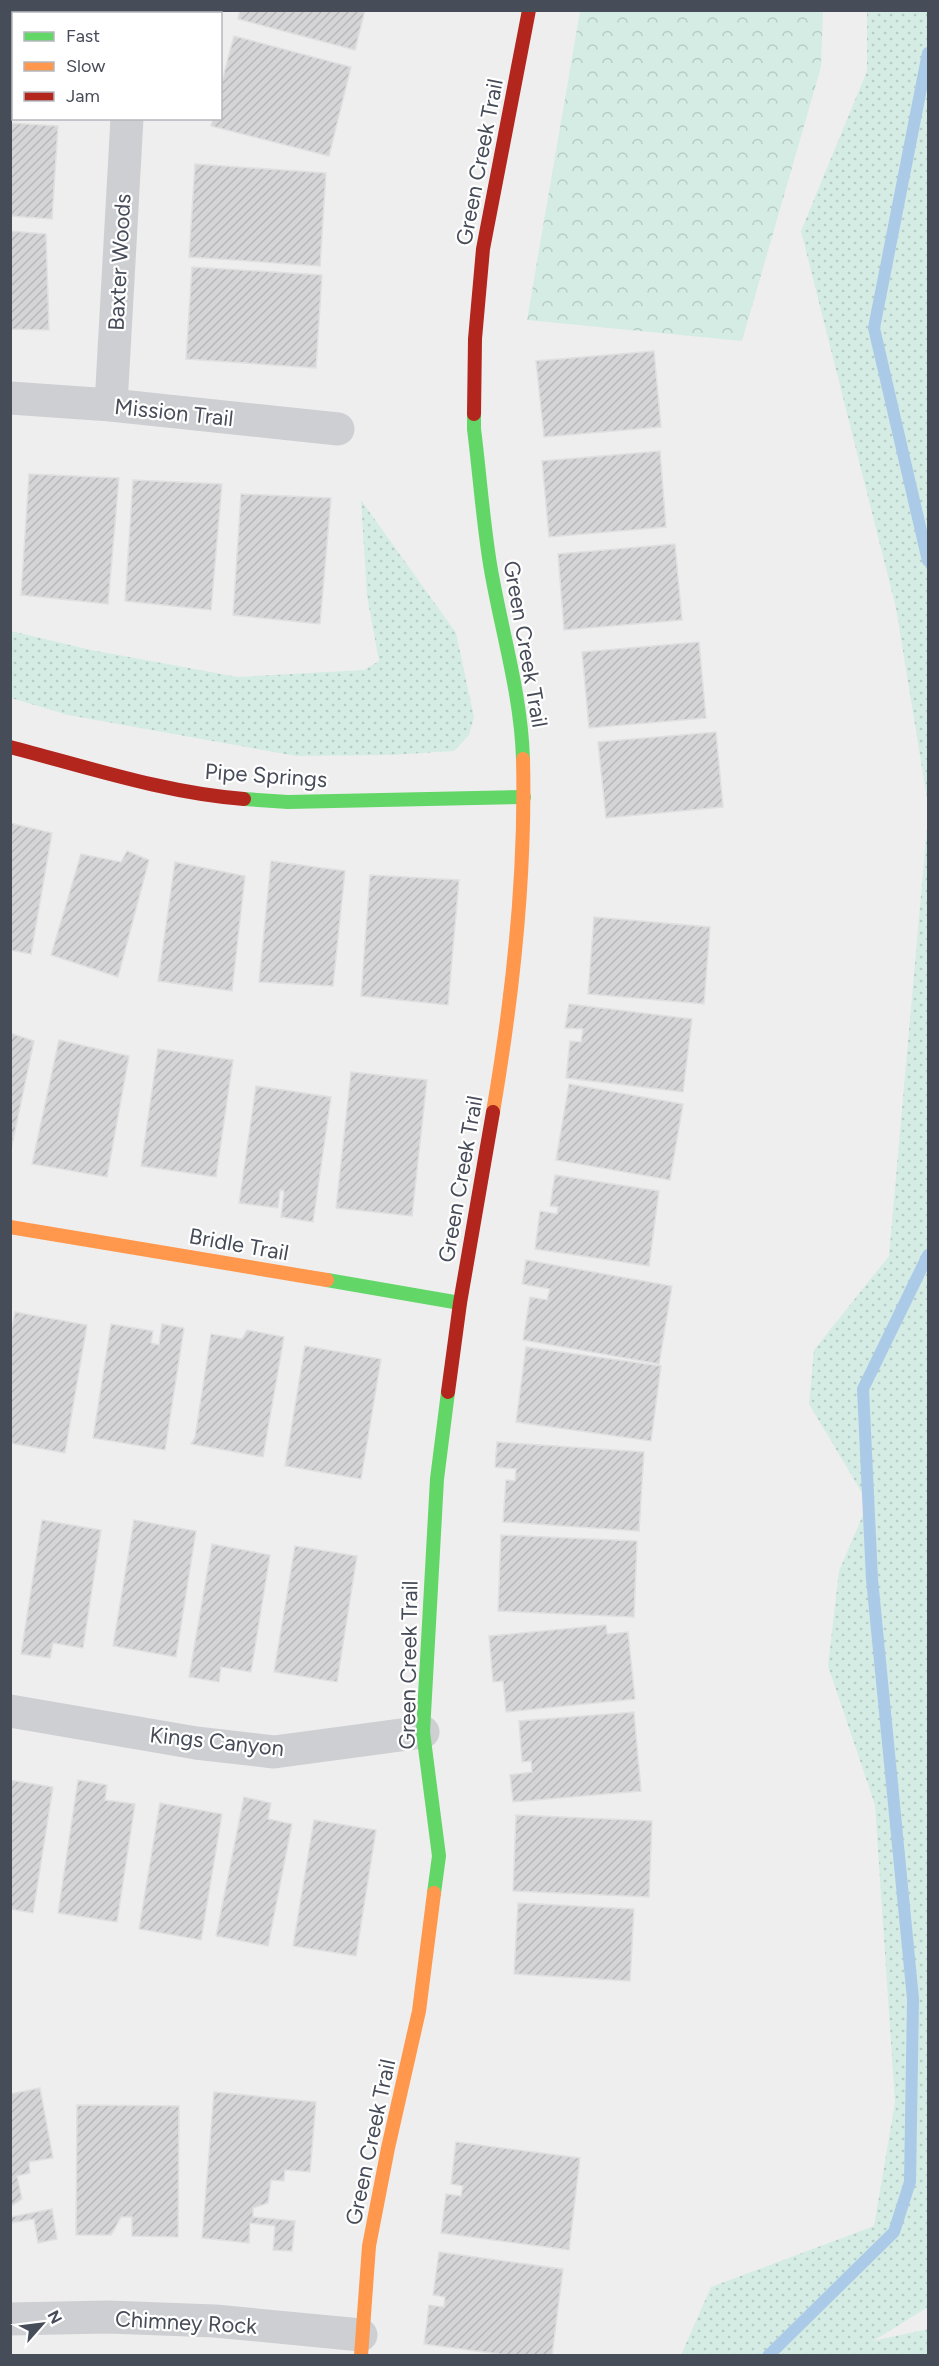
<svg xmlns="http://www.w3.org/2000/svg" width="939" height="2366" font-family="Figtree,sans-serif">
  <defs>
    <pattern id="grass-dots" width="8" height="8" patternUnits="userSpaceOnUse" patternTransform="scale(1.5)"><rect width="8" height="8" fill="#d4ece4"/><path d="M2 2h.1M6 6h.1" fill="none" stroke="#b7ccc6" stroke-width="1.8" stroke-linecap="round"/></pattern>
    <pattern id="forest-crowns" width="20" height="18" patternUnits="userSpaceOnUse" patternTransform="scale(1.5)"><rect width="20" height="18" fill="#d4ece4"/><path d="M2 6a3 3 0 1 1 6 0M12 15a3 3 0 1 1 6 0" fill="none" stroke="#b7ccc6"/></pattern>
    <pattern id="building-hatch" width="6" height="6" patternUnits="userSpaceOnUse" patternTransform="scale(1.5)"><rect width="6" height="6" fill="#d5d5d7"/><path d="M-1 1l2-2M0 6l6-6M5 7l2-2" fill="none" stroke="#b8b8bb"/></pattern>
  </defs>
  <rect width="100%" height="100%" fill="#efeeee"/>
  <g fill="url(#grass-dots)">
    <path d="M867 11H928V805L896 608 801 231 867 71Z"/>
    <path d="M361 500 456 633 474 717 469 735 454 751 391 755 296 756 68 715 11 698V631L91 650 238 677 364 670 379 661 367 596Z"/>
    <path d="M928 816V2307L873 2341 928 2329V2355H681L711 2287 874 2226 895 2102 875 1805 828 1666 839 1571 868 1503 809 1404 814 1350 889 1256Z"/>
  </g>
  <path fill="url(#forest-crowns)" d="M580 11H823L821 67 742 341 527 320Z"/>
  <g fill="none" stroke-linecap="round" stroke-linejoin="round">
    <g stroke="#abcae8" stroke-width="12">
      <path d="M928 53 874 328 928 561"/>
      <path d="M768 2356 894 2232 910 2182 913 1999 872 1579 863 1389 928 1255"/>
    </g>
  </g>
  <g fill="url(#building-hatch)" stroke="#e0e0e1" stroke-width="1.5">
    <path d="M10 10H32V14H14V85H10Z"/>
    <path d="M240 10H365L355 50 238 19Z"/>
    <path d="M234 36 351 67 329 156 211 126 213 118H220V88Z"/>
    <path d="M10 123 58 126 52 219 10 216Z"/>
    <path d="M195 164 326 173 320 266 189 257Z"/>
    <path d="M10 231 46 234 49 330 10 329Z"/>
    <path d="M192 267 322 275 316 368 186 359Z"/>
    <path d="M654 351 661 427 544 437 536 361Z"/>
    <path d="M660 451 666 527 549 537 542 461Z"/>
    <path d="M29 474 119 478 108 604 21 595Z"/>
    <path d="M133 480 222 484 211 610 125 601Z"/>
    <path d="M241 494 331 498 320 624 233 615Z"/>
    <path d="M675 544 682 620 564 630 558 554Z"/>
    <path d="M699 642 706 718 589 728 582 652Z"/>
    <path d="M716 732 723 807 606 818 598 742Z"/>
    <path d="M10 823 52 833 31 954 10 950Z"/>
    <path d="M127 851 149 860 118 977 51 955 81 854 121 862Z"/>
    <path d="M271 861 345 871 333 986 259 982Z"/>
    <path d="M175 862 245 876 232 991 158 981Z"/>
    <path d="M370 875 459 880 448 1005 361 996Z"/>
    <path d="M594 917 710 927 704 1004 588 994Z"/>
    <path d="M569 1004 692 1019 683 1092 566 1078 570 1041 581 1042 583 1029 565 1028Z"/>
    <path d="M10 1033 34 1041 11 1150H10Z"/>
    <path d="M59 1040 129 1056 107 1177 32 1164Z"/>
    <path d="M158 1049 233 1060 216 1177 141 1166Z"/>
    <path d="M351 1072 427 1080 412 1216 336 1208Z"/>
    <path d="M569 1084 683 1104 670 1180 556 1160Z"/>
    <path d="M256 1086 331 1097 313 1222 281 1217 284 1191 280 1190 278 1208 239 1203Z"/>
    <path d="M555 1175 659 1191 649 1266 535 1249 540 1211 557 1214 558 1207 550 1206Z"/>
    <path d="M526 1260 672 1286 659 1364 523 1340 530 1297 547 1300 550 1289 522 1284Z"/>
    <path d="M15 1312 87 1325 65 1453 10 1443V1336Z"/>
    <path d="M111 1324 153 1331 151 1343 159 1345 162 1324 184 1328 165 1450 93 1438Z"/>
    <path d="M247 1330 284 1337 263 1457 191 1444 195 1437 211 1334 242 1339Z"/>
    <path d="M305 1346 381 1359 361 1479 285 1466Z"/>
    <path d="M526 1347 661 1366 651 1441 516 1422Z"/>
    <path d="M497 1442 644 1452 639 1531 503 1522 506 1480 515 1481 516 1469 495 1467Z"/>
    <path d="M42 1520 101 1530 83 1648 53 1643 50 1658 21 1654Z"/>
    <path d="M134 1520 196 1531 176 1657 113 1646Z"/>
    <path d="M501 1535 637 1541 634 1617 498 1611Z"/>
    <path d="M212 1544 270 1555 251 1672 221 1667 219 1682 189 1677Z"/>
    <path d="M295 1546 357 1556 337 1682 274 1672Z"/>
    <path d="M606 1625 607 1634 628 1632 635 1699 506 1712 503 1681 493 1682 489 1636Z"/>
    <path d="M634 1712 641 1791 513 1802 510 1775 532 1772 531 1761 522 1762 519 1721Z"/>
    <path d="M10 1780 53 1787 33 1913 10 1909Z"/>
    <path d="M78 1780 107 1785 105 1800 135 1804 117 1922 58 1913Z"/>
    <path d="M244 1797 271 1803 268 1819 292 1824 268 1946 216 1936Z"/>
    <path d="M160 1803 222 1814 201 1940 139 1929Z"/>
    <path d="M516 1815 652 1821 649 1897 513 1891Z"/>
    <path d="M314 1820 376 1830 356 1956 293 1946Z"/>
    <path d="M518 1903 634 1909 630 1981 514 1974Z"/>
    <path d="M40 2088 53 2158 29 2162 30 2173 17 2176 22 2199 10 2207V2094Z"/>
    <path d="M214 2092 316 2102 310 2172 285 2170 284 2181 271 2180 268 2203 253 2208V2217L295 2221 292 2251 273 2250 275 2226 250 2223 249 2243 202 2238Z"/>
    <path d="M77 2105 179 2106 178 2237 132 2236V2217H121L111 2235H76Z"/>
    <path d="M456 2142 580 2158 569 2250 441 2233 446 2194 461 2196 463 2186 451 2184Z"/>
    <path d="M52 2209 57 2239 38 2243 34 2219 10 2223V2217Z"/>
    <path d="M439 2252 563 2269 552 2356H513L424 2344 429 2305 444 2307 445 2297 433 2295Z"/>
  </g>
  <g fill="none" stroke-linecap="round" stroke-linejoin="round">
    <g stroke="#cdcfd2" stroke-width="33">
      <path d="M10 398 111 405 338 429"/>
      <path d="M111 405 127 118"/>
      <path d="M10 1711 196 1743 274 1752 423 1732"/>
      <path d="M10 2319 108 2317 215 2321 361 2335"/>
    </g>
    <g stroke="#63d668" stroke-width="14">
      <path d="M474 414V429C480 476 483 524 491 570 502 633 521 694 523 759"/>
      <path d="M244 799 288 802 524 797"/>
      <path d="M327 1280 460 1303"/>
      <path d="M434 1893 439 1856 423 1732 437 1479 448 1392"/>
    </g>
    <g stroke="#ff974d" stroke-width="14">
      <path d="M493 1112C513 995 526 878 523 759"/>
      <path d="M10 1227 327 1280"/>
      <path d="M361 2356 369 2246 388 2148 419 2011 434 1893"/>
    </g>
    <g stroke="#b3261e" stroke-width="14">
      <path d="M474 414 475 339 483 249 529 10"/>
      <path d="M10 747C87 767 165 793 244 799"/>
      <path d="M448 1392 460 1303 493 1112"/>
    </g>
  </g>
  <g text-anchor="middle" stroke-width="4.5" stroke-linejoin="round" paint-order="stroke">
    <g font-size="22" fill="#474c59" stroke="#fff">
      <text transform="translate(479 162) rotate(-79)" y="8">Green Creek Trail</text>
      <text transform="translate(119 262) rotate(-87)" y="8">Baxter Woods</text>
      <text transform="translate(174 412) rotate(6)" y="8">Mission Trail</text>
      <text transform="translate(526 644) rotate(80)" y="8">Green Creek Trail</text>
      <text transform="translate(266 775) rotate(4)" y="8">Pipe Springs</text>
      <text transform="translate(460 1179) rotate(-80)" y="8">Green Creek Trail</text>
      <text transform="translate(239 1244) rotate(10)" y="8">Bridle Trail</text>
      <text transform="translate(408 1665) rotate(-89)" y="8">Green Creek Trail</text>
      <text transform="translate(217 1741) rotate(6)" y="8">Kings Canyon</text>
      <text transform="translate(370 2142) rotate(-78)" y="8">Green Creek Trail</text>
      <text transform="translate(186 2322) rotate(3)" y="8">Chimney Rock</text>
    </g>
  </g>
  <rect width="939" height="2366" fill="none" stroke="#474c59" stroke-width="24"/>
  <rect x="12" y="12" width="210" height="108" fill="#ffffff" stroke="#b5b7bd" stroke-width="1.5"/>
  <rect x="24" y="32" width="30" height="9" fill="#63d668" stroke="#b5b7bd" stroke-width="1.5"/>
  <text x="66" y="42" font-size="18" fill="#474c59">Fast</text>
  <rect x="24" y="62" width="30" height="9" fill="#ff974d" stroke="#b5b7bd" stroke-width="1.5"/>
  <text x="66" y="72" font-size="18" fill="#474c59">Slow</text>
  <rect x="24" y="92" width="30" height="9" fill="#b3261e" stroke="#b5b7bd" stroke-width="1.5"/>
  <text x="66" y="102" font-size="18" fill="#474c59">Jam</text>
  <g transform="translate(42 2324) rotate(62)" stroke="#ffffff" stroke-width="4.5" paint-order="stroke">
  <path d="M0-4.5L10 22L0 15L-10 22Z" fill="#474c59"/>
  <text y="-9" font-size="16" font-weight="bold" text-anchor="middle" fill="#474c59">N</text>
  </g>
</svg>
